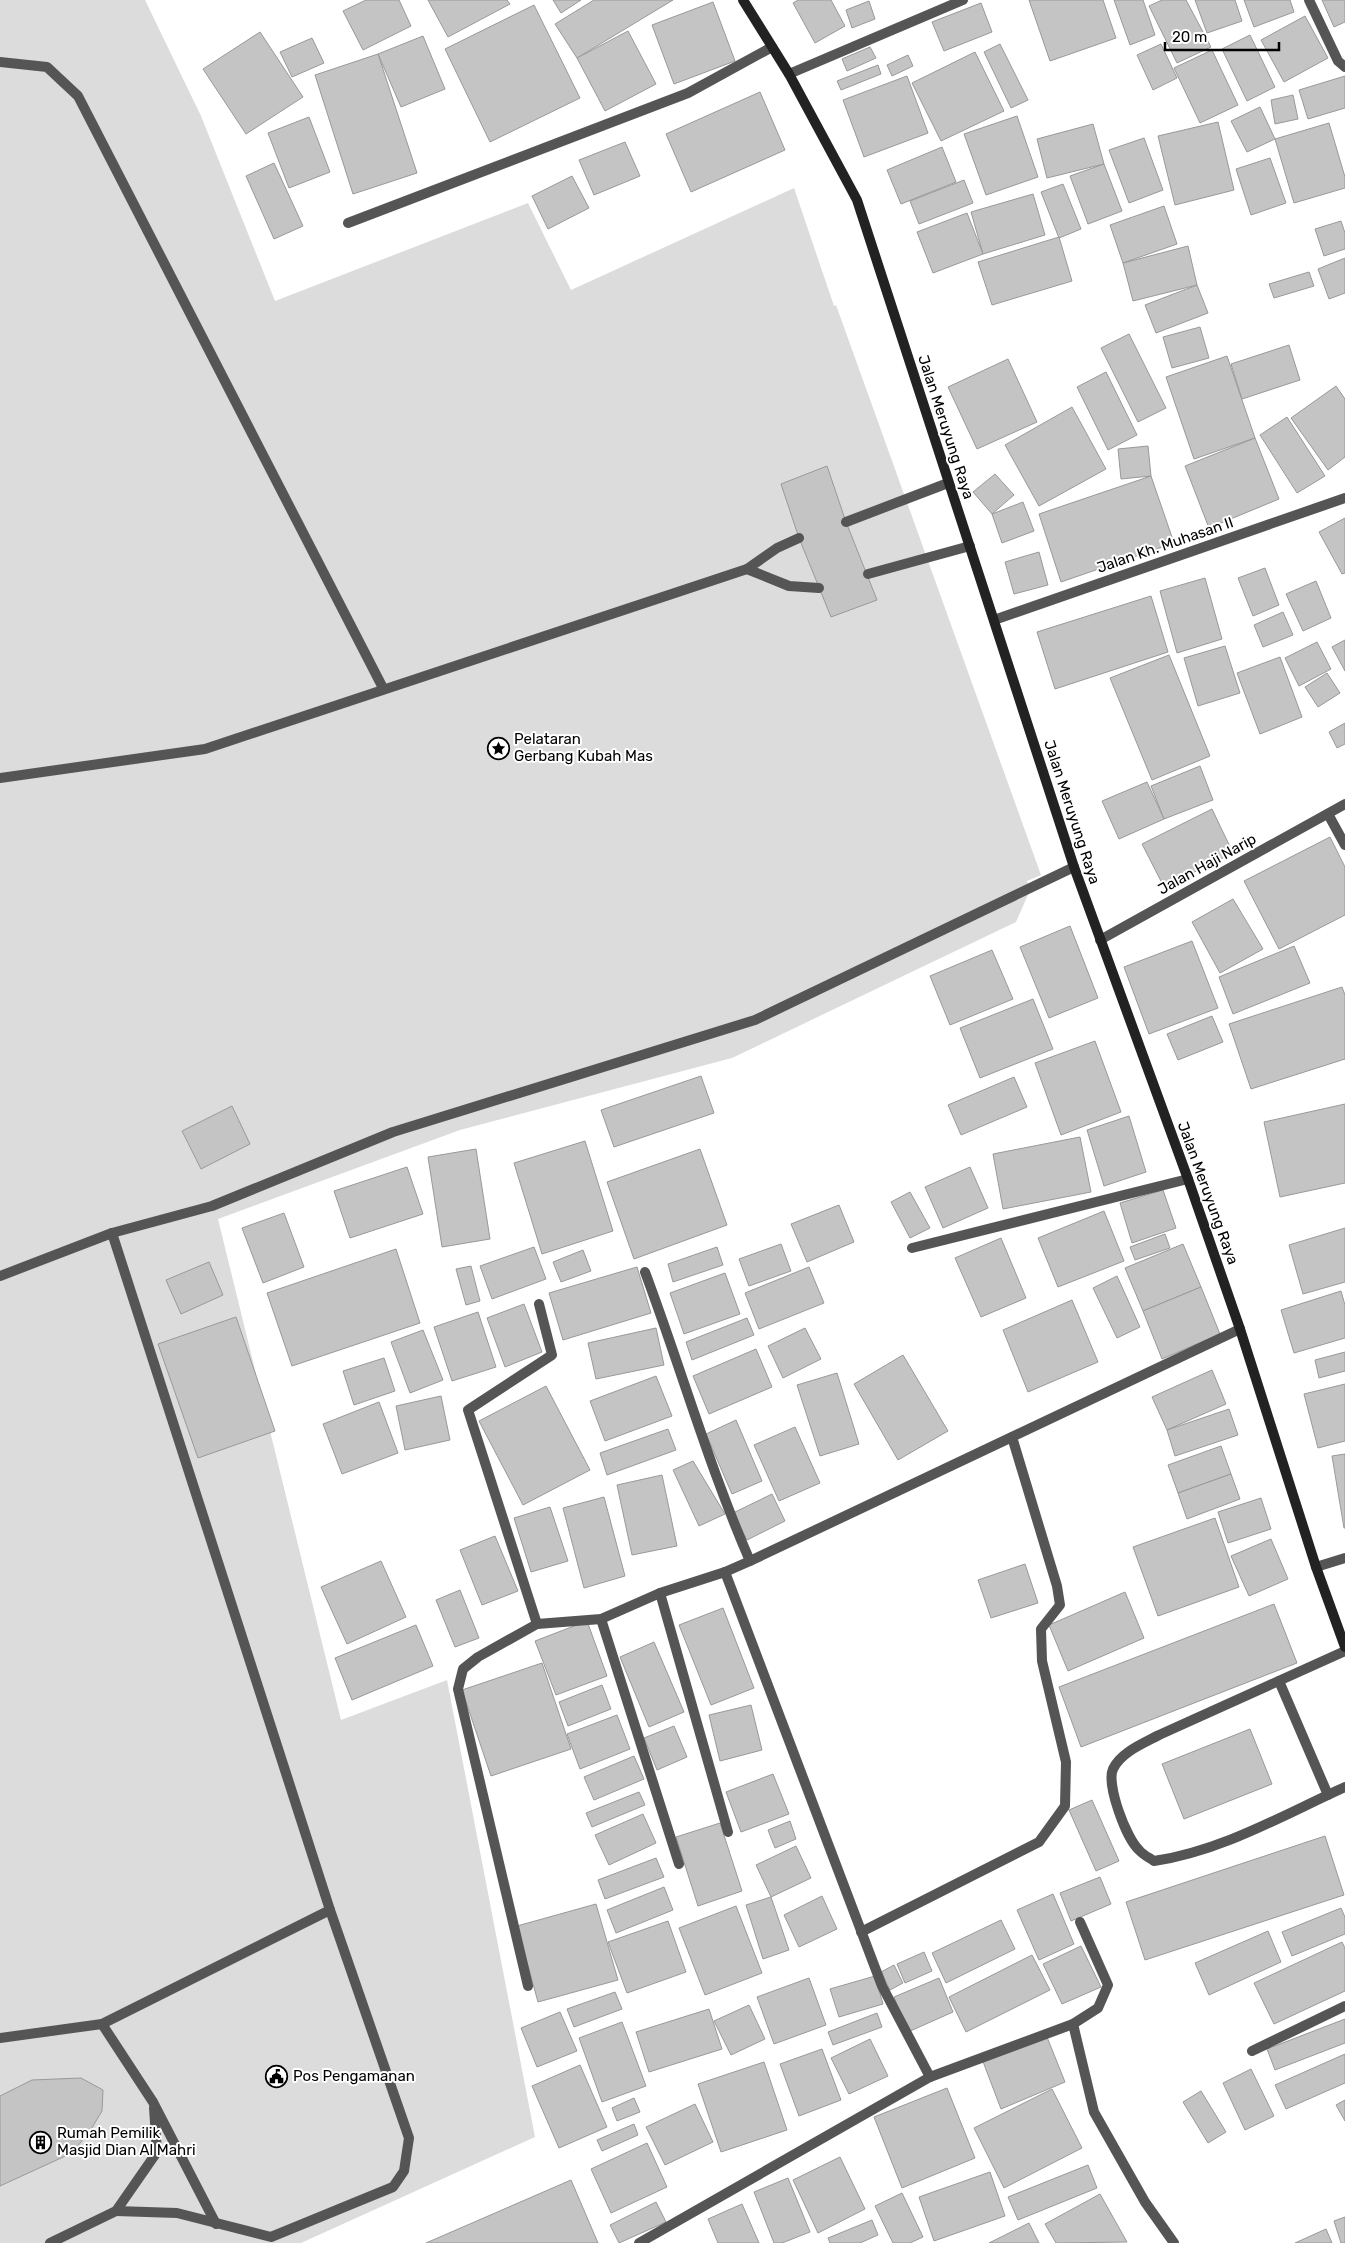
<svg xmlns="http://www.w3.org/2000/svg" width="1345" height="2243" font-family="Rubik,sans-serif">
  <rect width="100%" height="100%" fill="#fff"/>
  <path fill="#dcdcdc" d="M0 0H145L201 116 275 301 528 203 571 290 794 188 834 306 836 305 1041 875 1027 881 1030 890 1016 922 732 1058 460 1130 218 1219 341 1720 447 1680 535 2137 301 2243H0Z"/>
  <g fill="#c4c4c4" stroke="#999">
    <path d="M366 0H399L411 26 363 50 343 11Z"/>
    <path d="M428 0H507L510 4 448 37Z"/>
    <path d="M553 0H581L561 13Z"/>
    <path d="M594 0H673L577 58 555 24Z"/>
    <path d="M798 0H831L845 26 815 43 793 3Z"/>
    <path d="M1029 0H1103L1116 38 1050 61Z"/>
    <path d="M1114 0H1143L1155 35 1130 45Z"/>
    <path d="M1162 0H1186L1211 47 1177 63 1149 6Z"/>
    <path d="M1195 0H1235L1242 21 1207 33Z"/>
    <path d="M1244 0H1290L1294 12 1254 27Z"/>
    <path d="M1322 0H1345V22L1334 27Z"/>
    <path d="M869 1 875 19 852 28 846 10Z"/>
    <path d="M713 2 735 61 674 84 652 25Z"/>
    <path d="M981 3 992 32 944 51 932 22Z"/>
    <path d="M534 5 580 98 490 142 445 49Z"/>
    <path d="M1305 16 1328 58 1284 82 1261 40Z"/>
    <path d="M628 31 656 84 605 111 577 58Z"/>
    <path d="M260 32 303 97 246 134 203 69Z"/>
    <path d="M1250 35 1275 87 1247 101 1222 49Z"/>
    <path d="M423 36 445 89 401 107 378 54Z"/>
    <path d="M312 38 324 63 292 77 280 52Z"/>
    <path d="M1000 44 1028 100 1011 108 984 52Z"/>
    <path d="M1161 44 1177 78 1153 90 1137 55Z"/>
    <path d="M870 47 876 58 847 71 842 59Z"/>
    <path d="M1212 50 1238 105 1200 123 1174 68Z"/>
    <path d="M975 52 1004 111 941 141 912 83Z"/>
    <path d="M378 54 417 173 353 194 315 75Z"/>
    <path d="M908 55 913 66 892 76 887 65Z"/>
    <path d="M878 65 881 74 841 90 837 81Z"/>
    <path d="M907 76 928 133 864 157 843 100Z"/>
    <path d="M1345 76V108L1308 119 1299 90Z"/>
    <path d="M760 92 785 150 691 192 666 134Z"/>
    <path d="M1293 95 1298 119 1275 124 1271 100Z"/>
    <path d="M1260 107 1275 139 1247 152 1231 121Z"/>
    <path d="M1017 116 1038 177 986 195 964 134Z"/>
    <path d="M309 117 330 172 289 188 268 133Z"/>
    <path d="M1218 122 1234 190 1175 205 1158 136Z"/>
    <path d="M1329 123 1345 177V188L1294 203 1275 139Z"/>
    <path d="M1093 124 1104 164 1047 178 1037 139Z"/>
    <path d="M1144 138 1163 190 1129 203 1109 150Z"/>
    <path d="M625 142 640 176 594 195 579 160Z"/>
    <path d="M942 147 956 182 901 204 887 170Z"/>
    <path d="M1270 158 1286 203 1251 215 1236 169Z"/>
    <path d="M274 163 303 226 274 239 246 176Z"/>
    <path d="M1104 164 1122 211 1088 224 1070 176Z"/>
    <path d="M572 176 589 208 548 229 532 196Z"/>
    <path d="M964 180 973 203 919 224 910 201Z"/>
    <path d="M1063 184 1081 229 1059 238 1041 192Z"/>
    <path d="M1033 194 1045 235 983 254 971 212Z"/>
    <path d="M1164 206 1177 244 1123 263 1110 225Z"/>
    <path d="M967 213 983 254 933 273 917 232Z"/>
    <path d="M1341 221 1345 233V249L1324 256 1315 229Z"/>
    <path d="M1059 237 1072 281 992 305 978 262Z"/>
    <path d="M1188 246 1197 285 1133 301 1123 263Z"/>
    <path d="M1345 258V293L1329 299 1318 269Z"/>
    <path d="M1309 272 1314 286 1274 298 1269 284Z"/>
    <path d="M1197 285 1208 313 1156 333 1145 305Z"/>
    <path d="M1200 327 1209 358 1172 368 1163 337Z"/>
    <path d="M1129 334 1166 408 1138 422 1101 348Z"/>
    <path d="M1289 345 1300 380 1242 399 1231 364Z"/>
    <path d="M1227 356 1255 438 1194 459 1166 377Z"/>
    <path d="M1008 359 1037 422 977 449 948 387Z"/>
    <path d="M1106 372 1137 435 1108 450 1077 387Z"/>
    <path d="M1336 386 1345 399V457L1328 470 1291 418Z"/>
    <path d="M1072 407 1106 469 1039 506 1005 445Z"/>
    <path d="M1287 417 1325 476 1297 493 1260 435Z"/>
    <path d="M1255 438 1279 499 1209 528 1185 466Z"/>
    <path d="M1148 446 1151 476 1121 479 1118 449Z"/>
    <path d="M827 466 846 522 877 600 831 617 799 538 781 484Z"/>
    <path d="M995 474 1014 495 992 514 973 492Z"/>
    <path d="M1151 476 1174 543 1061 582 1039 514Z"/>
    <path d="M1023 502 1034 531 1002 543 992 514Z"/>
    <path d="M1345 518V573L1342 574 1319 532Z"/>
    <path d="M1039 552 1048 585 1014 594 1005 562Z"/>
    <path d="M1265 568 1279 605 1253 616 1238 578Z"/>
    <path d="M1205 578 1222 639 1177 653 1160 591Z"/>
    <path d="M1316 581 1331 618 1303 631 1286 594Z"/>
    <path d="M1151 596 1168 652 1055 689 1037 632Z"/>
    <path d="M1283 612 1293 635 1263 647 1254 625Z"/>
    <path d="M1345 640V671L1332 647Z"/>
    <path d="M1317 642 1331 669 1299 686 1285 658Z"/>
    <path d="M1225 646 1240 693 1198 706 1184 658Z"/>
    <path d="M1169 655 1210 756 1152 780 1110 678Z"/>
    <path d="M1280 657 1302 717 1260 734 1237 673Z"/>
    <path d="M1327 673 1340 693 1318 707 1305 687Z"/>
    <path d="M1345 723V744L1337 748 1329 732Z"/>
    <path d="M1200 766 1213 800 1164 819 1151 786Z"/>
    <path d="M1147 782 1164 819 1119 839 1102 801Z"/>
    <path d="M1212 809 1233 853 1164 887 1142 844Z"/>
    <path d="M1330 837 1345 867V915L1279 949 1244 881Z"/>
    <path d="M1233 899 1263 949 1220 973 1192 922Z"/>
    <path d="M1070 926 1098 998 1049 1018 1020 947Z"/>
    <path d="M1192 941 1218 1008 1149 1034 1124 967Z"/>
    <path d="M1294 946 1310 983 1233 1014 1219 977Z"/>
    <path d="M992 950 1013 999 950 1025 930 976Z"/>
    <path d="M1342 987 1345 995V1059L1251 1089 1229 1024Z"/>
    <path d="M1033 999 1053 1049 980 1078 960 1028Z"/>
    <path d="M1212 1016 1223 1042 1178 1060 1167 1034Z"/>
    <path d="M1095 1041 1121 1112 1061 1135 1035 1063Z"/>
    <path d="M701 1076 714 1113 614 1147 601 1110Z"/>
    <path d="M1014 1077 1027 1107 961 1135 948 1105Z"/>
    <path d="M1345 1104V1183L1280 1197 1264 1122Z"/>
    <path d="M232 1106 250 1144 201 1169 182 1131Z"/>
    <path d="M1129 1116 1146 1172 1104 1186 1087 1130Z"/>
    <path d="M1080 1137 1091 1192 1003 1209 993 1154Z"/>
    <path d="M585 1141 613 1231 542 1254 514 1163Z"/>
    <path d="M476 1149 490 1239 442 1247 428 1157Z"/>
    <path d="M700 1149 727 1225 634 1259 607 1182Z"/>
    <path d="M407 1167 423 1214 350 1238 334 1191Z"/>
    <path d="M970 1167 988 1208 943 1228 925 1187Z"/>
    <path d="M1163 1190 1176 1228 1132 1243 1120 1203Z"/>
    <path d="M910 1192 930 1228 910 1238 891 1202Z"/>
    <path d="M839 1205 854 1242 807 1262 791 1224Z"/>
    <path d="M1104 1211 1124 1261 1058 1287 1038 1238Z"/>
    <path d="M284 1213 304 1267 263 1283 242 1228Z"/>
    <path d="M1345 1228V1282L1303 1294 1289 1245Z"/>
    <path d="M1165 1234 1170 1248 1135 1260 1130 1247Z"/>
    <path d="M1001 1238 1026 1298 981 1317 955 1258Z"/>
    <path d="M781 1244 791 1271 749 1286 739 1259Z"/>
    <path d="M1183 1244 1201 1287 1143 1311 1125 1268Z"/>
    <path d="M534 1247 546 1279 492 1299 480 1266Z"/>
    <path d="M717 1247 723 1265 673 1282 668 1264Z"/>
    <path d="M396 1249 420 1323 292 1366 267 1293Z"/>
    <path d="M583 1250 591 1271 561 1282 553 1262Z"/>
    <path d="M209 1262 223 1295 181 1314 166 1280Z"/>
    <path d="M471 1266 480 1301 466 1305 456 1269Z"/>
    <path d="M637 1267 651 1313 563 1340 549 1293Z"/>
    <path d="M809 1267 824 1303 759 1329 745 1293Z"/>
    <path d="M725 1273 740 1314 684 1334 670 1293Z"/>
    <path d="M1117 1276 1140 1327 1117 1338 1093 1288Z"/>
    <path d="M1201 1287 1220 1334 1162 1359 1143 1311Z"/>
    <path d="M1341 1291 1345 1305V1338L1294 1353 1281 1310Z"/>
    <path d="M1072 1300 1098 1362 1028 1392 1003 1330Z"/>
    <path d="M524 1304 542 1352 505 1367 487 1318Z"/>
    <path d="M478 1312 496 1367 452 1381 434 1327Z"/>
    <path d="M236 1317 275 1431 198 1458 158 1344Z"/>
    <path d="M747 1318 754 1335 692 1360 686 1342Z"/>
    <path d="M656 1328 664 1365 596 1379 588 1343Z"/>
    <path d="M805 1328 821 1359 783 1378 768 1346Z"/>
    <path d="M423 1330 443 1380 410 1393 391 1342Z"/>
    <path d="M756 1349 772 1387 709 1414 693 1376Z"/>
    <path d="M1345 1352V1371L1319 1378 1315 1360Z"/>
    <path d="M903 1355 948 1431 898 1460 854 1384Z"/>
    <path d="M384 1358 395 1391 354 1405 343 1371Z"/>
    <path d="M1212 1370 1226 1404 1167 1430 1152 1397Z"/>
    <path d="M837 1373 859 1444 820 1456 797 1385Z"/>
    <path d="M656 1376 672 1416 605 1441 590 1401Z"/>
    <path d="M1345 1384V1441L1318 1448 1304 1394Z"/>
    <path d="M546 1386 590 1470 523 1505 479 1421Z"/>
    <path d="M441 1396 450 1440 405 1450 396 1406Z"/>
    <path d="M379 1402 398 1453 342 1474 323 1424Z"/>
    <path d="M1229 1409 1238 1435 1175 1456 1167 1430Z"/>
    <path d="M736 1420 762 1481 732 1494 706 1434Z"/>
    <path d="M795 1427 820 1483 779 1501 754 1445Z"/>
    <path d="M668 1429 676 1450 607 1475 600 1453Z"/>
    <path d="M1221 1446 1231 1474 1178 1493 1168 1465Z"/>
    <path d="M1345 1454V1528H1344L1332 1456Z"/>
    <path d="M693 1461 725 1514 699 1526 673 1470Z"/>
    <path d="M1231 1474 1240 1499 1187 1519 1178 1493Z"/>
    <path d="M662 1475 677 1546 632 1555 617 1485Z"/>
    <path d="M772 1494 785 1521 747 1540 733 1513Z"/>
    <path d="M604 1497 625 1576 584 1588 563 1508Z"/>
    <path d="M1261 1498 1271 1529 1228 1543 1218 1512Z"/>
    <path d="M550 1507 568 1561 531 1572 514 1518Z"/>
    <path d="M1215 1518 1239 1587 1158 1616 1133 1547Z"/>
    <path d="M495 1536 518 1591 482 1605 460 1550Z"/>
    <path d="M1271 1539 1288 1579 1249 1596 1231 1556Z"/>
    <path d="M381 1561 406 1617 347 1644 321 1587Z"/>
    <path d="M1025 1564 1038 1603 991 1618 978 1580Z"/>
    <path d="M460 1590 479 1638 455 1647 436 1600Z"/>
    <path d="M1125 1592 1144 1638 1068 1671 1049 1625Z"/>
    <path d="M1274 1604 1297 1663 1081 1747 1059 1687Z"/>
    <path d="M723 1608 754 1688 711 1705 679 1625Z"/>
    <path d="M587 1621 607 1676 556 1695 535 1641Z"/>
    <path d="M416 1625 433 1666 352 1700 335 1658Z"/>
    <path d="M654 1642 684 1712 649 1727 620 1657Z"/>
    <path d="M542 1663 571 1749 491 1776 462 1690Z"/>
    <path d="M602 1685 611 1709 568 1726 559 1702Z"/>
    <path d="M751 1705 762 1750 720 1761 709 1715Z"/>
    <path d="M617 1715 630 1749 580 1769 567 1734Z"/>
    <path d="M674 1726 687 1757 657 1770 644 1738Z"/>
    <path d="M1250 1729 1272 1784 1184 1819 1162 1764Z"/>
    <path d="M634 1756 644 1779 594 1800 584 1777Z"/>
    <path d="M773 1774 789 1814 741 1832 726 1792Z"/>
    <path d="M639 1792 645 1805 592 1827 586 1813Z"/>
    <path d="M1092 1800 1119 1861 1096 1871 1069 1810Z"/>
    <path d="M643 1814 656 1843 609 1865 595 1835Z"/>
    <path d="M790 1821 796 1839 775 1848 768 1830Z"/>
    <path d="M720 1823 742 1891 698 1906 676 1837Z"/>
    <path d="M1325 1836 1344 1895 1145 1960 1126 1902Z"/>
    <path d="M796 1846 811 1878 771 1897 756 1865Z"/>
    <path d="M656 1858 664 1877 605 1899 598 1880Z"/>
    <path d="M1100 1877 1111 1904 1071 1921 1060 1893Z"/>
    <path d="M664 1887 673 1910 616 1933 607 1910Z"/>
    <path d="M1053 1894 1074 1944 1039 1960 1017 1910Z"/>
    <path d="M822 1896 837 1929 799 1947 784 1915Z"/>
    <path d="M771 1897 789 1950 763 1959 746 1905Z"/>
    <path d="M596 1904 618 1980 538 2002 517 1926Z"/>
    <path d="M736 1906 762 1973 705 1995 679 1928Z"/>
    <path d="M1341 1908 1345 1917V1934L1292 1956 1282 1932Z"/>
    <path d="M1001 1920 1015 1949 946 1983 932 1953Z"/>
    <path d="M668 1921 686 1972 627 1993 608 1942Z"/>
    <path d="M1268 1931 1281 1962 1209 1995 1195 1963Z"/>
    <path d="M1342 1942 1345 1948V1991L1274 2024 1254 1983Z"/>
    <path d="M1081 1946 1101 1987 1062 2004 1043 1964Z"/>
    <path d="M924 1952 932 1971 905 1983 897 1964Z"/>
    <path d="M1032 1955 1050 1990 966 2032 949 1997Z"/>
    <path d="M894 1965 903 1983 890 1990 881 1972Z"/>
    <path d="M875 1976 883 2004 839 2017 830 1989Z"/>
    <path d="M809 1978 826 2025 774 2044 757 1997Z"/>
    <path d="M939 1978 953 2012 908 2032 894 1997Z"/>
    <path d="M615 1992 622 2009 574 2027 567 2009Z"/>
    <path d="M749 2005 765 2039 731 2055 714 2021Z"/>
    <path d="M709 2009 722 2049 649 2072 636 2032Z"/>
    <path d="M560 2012 577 2051 537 2067 521 2028Z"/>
    <path d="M877 2013 882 2027 833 2045 828 2032Z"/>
    <path d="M1345 2019V2043L1275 2070 1267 2049Z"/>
    <path d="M622 2022 646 2086 602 2102 579 2038Z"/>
    <path d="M1047 2037 1065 2082 1001 2109 982 2059Z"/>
    <path d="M870 2039 888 2076 849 2094 831 2058Z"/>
    <path d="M822 2049 841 2100 799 2116 780 2064Z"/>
    <path d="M1345 2054V2083L1286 2109 1275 2085Z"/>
    <path d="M764 2062 787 2130 721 2152 698 2084Z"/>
    <path d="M580 2065 607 2127 559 2148 532 2086Z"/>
    <path d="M1251 2069 1274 2116 1245 2130 1223 2083Z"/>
    <path d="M81 2078 103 2090 102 2111 90 2131 72 2153 0 2186V2096L32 2080Z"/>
    <path d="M947 2088 975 2158 902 2188 874 2117Z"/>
    <path d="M1052 2089 1082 2148 1004 2188 974 2128Z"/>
    <path d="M1201 2091 1226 2132 1208 2143 1183 2102Z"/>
    <path d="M634 2098 640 2112 617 2121 612 2108Z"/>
    <path d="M1345 2100V2121L1336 2105Z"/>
    <path d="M695 2104 713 2142 665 2165 646 2127Z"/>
    <path d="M634 2124 638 2135 602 2151 597 2140Z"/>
    <path d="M647 2143 667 2187 611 2213 591 2169Z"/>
    <path d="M840 2157 865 2209 818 2233 793 2180Z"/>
    <path d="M1088 2165 1097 2188 1018 2220 1008 2197Z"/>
    <path d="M990 2172 1005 2216 934 2241 919 2197Z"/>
    <path d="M788 2178 810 2232 782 2243H774L754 2192Z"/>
    <path d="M571 2180 598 2243H426Z"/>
    <path d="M902 2193 923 2237 910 2243H893L875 2206Z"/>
    <path d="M1100 2194 1127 2242 1056 2243 1045 2224Z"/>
    <path d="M656 2202 666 2222 619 2243 610 2225Z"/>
    <path d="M742 2204 759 2243H718L708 2219Z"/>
    <path d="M1345 2217V2243H1341L1334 2221Z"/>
    <path d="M872 2220 878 2235 860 2243H830L828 2238Z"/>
    <path d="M1029 2223 1039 2243H989Z"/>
    <path d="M1326 2229 1332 2243H1295Z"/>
  </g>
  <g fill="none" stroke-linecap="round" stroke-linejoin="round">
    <g stroke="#555" stroke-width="10">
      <path d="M0 62 47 67 78 96 383 688"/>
      <path d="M846 522 948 483"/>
      <path d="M799 538 777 548 747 569 789 586 819 588"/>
      <path d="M868 574 970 546"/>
      <path d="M0 778 205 749 747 569"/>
      <path d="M112 1233 330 1910 409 2138 404 2171 393 2187 271 2237 177 2213 116 2211"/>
      <path d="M0 1276 112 1233 212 1206 393 1132 755 1020 1074 867"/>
      <path d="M1345 1651 1159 1735C1144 1743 1121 1752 1113 1769 1106 1784 1126 1838 1139 1850 1143 1855 1150 1858 1154 1861 1222 1851 1283 1815 1345 1787"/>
      <path d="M1279 1681 1328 1795"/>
      <path d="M861 1932 1039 1842 1065 1806 1066 1762 1042 1661 1041 1629 1060 1605 1057 1586 1012 1437"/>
      <path d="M102 2024 153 2102 216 2224"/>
      <path d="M0 2038 102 2024 330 1910"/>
      <path d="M50 2243 116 2211 157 2152 154 2108"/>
    </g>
    <g stroke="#555" stroke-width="10">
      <path d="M1309 0 1338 61 1345 67"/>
      <path d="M789 74 963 0"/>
      <path d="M348 223 688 93 772 47"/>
      <path d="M994 620 1345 498"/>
      <path d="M1328 814 1345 845"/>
      <path d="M1100 940 1345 804"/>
      <path d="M912 1248 1188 1179"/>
      <path d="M645 1272C681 1368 709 1467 750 1561"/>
      <path d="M1316 1567 1345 1558"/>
      <path d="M725 1572 882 1986 930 2077"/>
      <path d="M660 1593 728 1832"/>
      <path d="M601 1619 679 1864"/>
      <path d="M537 1624 468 1410 552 1355 539 1304"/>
      <path d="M528 1986 458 1689 463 1669 478 1657 537 1624 601 1619 660 1593 725 1572 750 1561 1240 1329"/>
      <path d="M1073 2024 1094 2112 1145 2202 1174 2243"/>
      <path d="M1252 2051 1345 2006"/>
      <path d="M639 2243 930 2077 1073 2024 1098 2008 1108 1985 1080 1922"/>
    </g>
    <path stroke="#222" stroke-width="10" d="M743 0 789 74 857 200 1074 867 1188 1179 1240 1329 1316 1567 1345 1647"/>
  </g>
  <defs>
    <symbol id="sight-ring" viewBox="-11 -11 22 22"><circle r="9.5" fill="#fff" stroke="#000" stroke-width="1.5"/><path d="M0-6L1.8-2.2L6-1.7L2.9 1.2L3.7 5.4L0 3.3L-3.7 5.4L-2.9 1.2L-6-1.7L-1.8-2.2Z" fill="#000"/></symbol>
    <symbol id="civic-ring" viewBox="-11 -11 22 22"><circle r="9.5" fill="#fff" stroke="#000" stroke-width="1.5"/><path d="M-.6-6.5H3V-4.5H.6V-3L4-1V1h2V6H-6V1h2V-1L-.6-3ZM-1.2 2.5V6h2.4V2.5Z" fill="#000"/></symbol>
    <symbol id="building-ring" viewBox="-11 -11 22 22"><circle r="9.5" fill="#fff" stroke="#000" stroke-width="1.5"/><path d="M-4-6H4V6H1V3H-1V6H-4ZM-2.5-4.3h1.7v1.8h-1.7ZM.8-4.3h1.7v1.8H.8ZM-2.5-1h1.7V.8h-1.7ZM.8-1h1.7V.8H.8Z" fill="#000"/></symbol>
  </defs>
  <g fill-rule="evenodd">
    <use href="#sight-ring" x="486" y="736" width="25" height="25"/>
    <use href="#civic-ring" x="264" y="2064" width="25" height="25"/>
    <use href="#building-ring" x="28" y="2130" width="25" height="25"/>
  </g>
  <g text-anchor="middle" stroke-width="4" stroke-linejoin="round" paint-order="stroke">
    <g font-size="15" fill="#000" stroke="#fff">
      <text transform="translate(946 427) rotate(72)" y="5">Jalan Meruyung Raya</text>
      <text transform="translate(1165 545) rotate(-19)" y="5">Jalan Kh. Muhasan II</text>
      <text transform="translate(1072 812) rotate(72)" y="5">Jalan Meruyung Raya</text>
      <text transform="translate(1207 864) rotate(-29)" y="5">Jalan Haji Narip</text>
      <text transform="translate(1208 1193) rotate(70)" y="5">Jalan Meruyung Raya</text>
    </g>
    <g font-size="15" fill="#000" stroke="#fff" text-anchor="start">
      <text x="514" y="744">Pelataran<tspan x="514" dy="17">Gerbang Kubah Mas</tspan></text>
      <text x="293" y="2081">Pos Pengamanan</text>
      <text x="57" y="2138">Rumah Pemilik<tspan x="57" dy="17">Masjid Dian Al Mahri</tspan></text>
    </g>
  </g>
  <path d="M1165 42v8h114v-8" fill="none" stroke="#000000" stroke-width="2.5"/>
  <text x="1172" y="42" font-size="15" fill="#000000" stroke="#ffffff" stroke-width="4" paint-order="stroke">20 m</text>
</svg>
